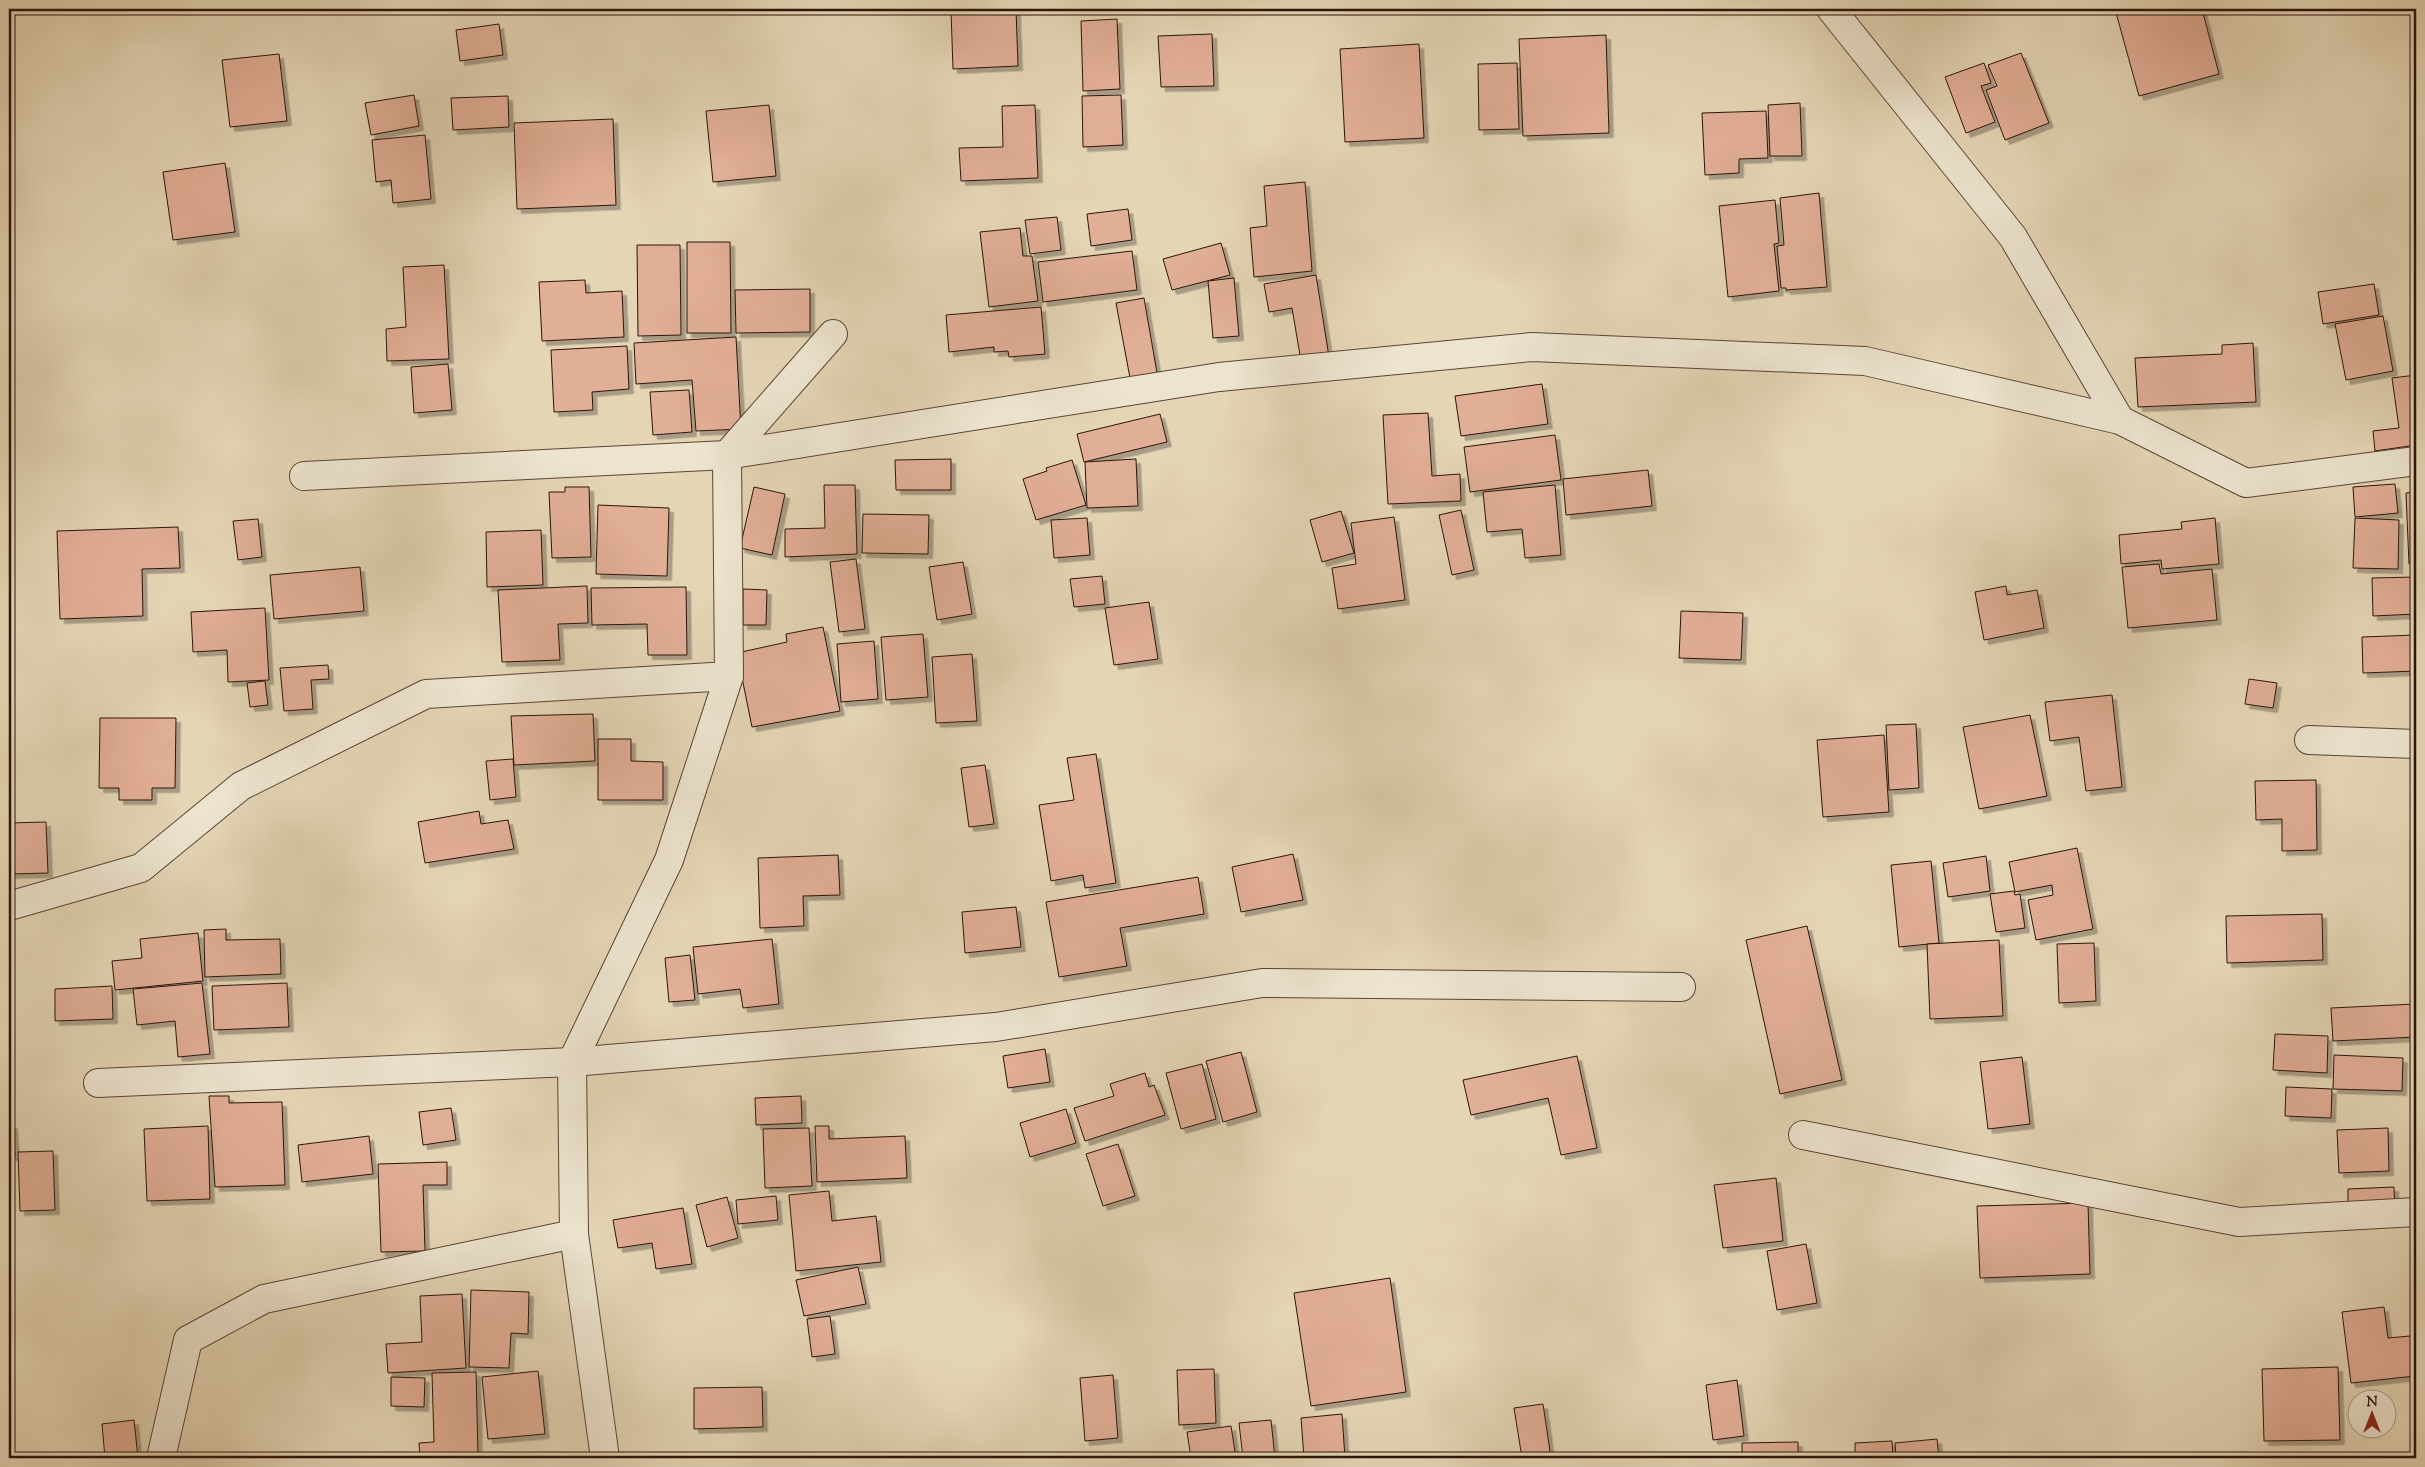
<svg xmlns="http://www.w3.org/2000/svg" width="2425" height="1467" font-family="'Sorts Mill Goudy',serif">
  <defs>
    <filter id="shadow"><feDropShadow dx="4.5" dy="4.5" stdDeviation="0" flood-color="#0004"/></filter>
  </defs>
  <rect width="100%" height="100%" fill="#e4d5b5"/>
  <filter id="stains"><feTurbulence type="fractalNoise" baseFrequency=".004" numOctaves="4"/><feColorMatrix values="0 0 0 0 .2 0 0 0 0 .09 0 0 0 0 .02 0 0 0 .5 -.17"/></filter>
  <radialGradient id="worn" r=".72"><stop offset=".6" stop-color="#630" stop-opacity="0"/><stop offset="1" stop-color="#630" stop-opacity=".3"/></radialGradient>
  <g fill="#e1ae96" stroke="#2c140b" filter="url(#shadow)">
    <path d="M1016 9 1018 66 953 69 951 11Z"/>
    <path d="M2115 9H2202L2219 74 2139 96Z"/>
    <path d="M2410 9H2416V46Z"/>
    <path d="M1117 19 1120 89 1083 91 1081 21Z"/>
    <path d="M499 24 503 55 460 61 456 30Z"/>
    <path d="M1212 34 1214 86 1161 87 1158 36Z"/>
    <path d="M1606 35 1609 133 1523 136 1519 39Z"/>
    <path d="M1419 44 1424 138 1345 142 1340 49Z"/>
    <path d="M2021 53 2049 123 2005 140 1986 90 1997 86 1988 65Z"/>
    <path d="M279 54 287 121 230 127 222 60Z"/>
    <path d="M1517 63 1519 129 1479 130 1478 64Z"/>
    <path d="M1984 63 1991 83 1981 86 1995 122 1966 133 1945 77Z"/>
    <path d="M414 95 419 126 371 135 365 103Z"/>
    <path d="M1121 95 1123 145 1083 147 1082 96Z"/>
    <path d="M508 96 509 127 453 130 451 98Z"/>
    <path d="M1800 103 1802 156H1770L1768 105Z"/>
    <path d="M769 105 776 176 713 182 706 111Z"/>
    <path d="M1035 105 1038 178 961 181 959 148 1003 147 1002 106Z"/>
    <path d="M1766 111 1768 158 1739 159V173L1705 175 1702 113Z"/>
    <path d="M613 119 616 205 517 209 514 123Z"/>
    <path d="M425 135 431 199 393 203 391 180 376 182 372 140Z"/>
    <path d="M225 163 235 232 173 240 163 172Z"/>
    <path d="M1305 182 1312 271 1254 277 1250 228 1267 226 1264 186Z"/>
    <path d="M1819 193 1827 287 1786 290V288H1781L1777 246 1784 245 1780 198Z"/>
    <path d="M1775 200 1779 243 1774 244 1779 291 1728 297 1719 206Z"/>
    <path d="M1128 209 1132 240 1091 246 1087 214Z"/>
    <path d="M1057 217 1061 250 1030 254 1025 220Z"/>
    <path d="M1020 228 1023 256H1032L1038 301 989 307 980 232Z"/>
    <path d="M687 242H730L731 333H687Z"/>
    <path d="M1221 243 1230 275 1172 290 1163 259Z"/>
    <path d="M637 245H680L681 335 638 336Z"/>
    <path d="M1132 251 1137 290 1043 302 1038 262Z"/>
    <path d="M444 265 449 359 387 361 386 329 406 327 403 267Z"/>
    <path d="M1316 275 1329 357 1301 361 1292 308 1269 312 1264 284Z"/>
    <path d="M1234 278 1239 336 1213 338 1208 281Z"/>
    <path d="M585 280 586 293 622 291 624 337 542 341 539 282Z"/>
    <path d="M2374 284 2379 315 2323 324 2318 292Z"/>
    <path d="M810 289V332L736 333 735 290Z"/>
    <path d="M1144 298 1157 373 1130 378 1116 303Z"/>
    <path d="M1041 307 1045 354 1009 357 1008 351 994 352V347L949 352 946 315Z"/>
    <path d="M2383 316 2393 371 2346 380 2335 324Z"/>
    <path d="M736 337 741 429 696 431 692 380 636 384 634 343Z"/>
    <path d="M2253 343 2256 402 2138 407 2135 358 2222 354V345Z"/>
    <path d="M627 346 629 389 592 392 593 410 554 412 551 350Z"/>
    <path d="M448 364 452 410 414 413 411 367Z"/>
    <path d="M2416 375V445L2375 451 2373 431 2399 428 2392 378Z"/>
    <path d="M1542 384 1548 424 1461 436 1455 396Z"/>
    <path d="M689 390 692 432 653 435 650 392Z"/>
    <path d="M1428 413 1432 476 1460 474 1461 501 1388 504 1383 415Z"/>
    <path d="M1160 414 1167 442 1084 462 1077 434Z"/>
    <path d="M1555 435 1561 480 1470 492 1464 447Z"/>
    <path d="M951 459V490H896L895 460Z"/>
    <path d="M1136 459 1138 506 1087 508 1085 462Z"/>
    <path d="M1072 460 1086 505 1036 520 1023 479 1047 471 1046 468Z"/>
    <path d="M1648 470 1652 506 1566 515 1563 479Z"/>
    <path d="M2395 484 2398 513 2355 517 2353 487Z"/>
    <path d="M824 485H855L857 554 785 557V529L825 528Z"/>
    <path d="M1555 485 1561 555 1525 558 1522 529 1487 532 1483 492Z"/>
    <path d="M565 487H589L591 557 552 558 549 492H565Z"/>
    <path d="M754 487 785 494 772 555 740 548Z"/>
    <path d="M2416 492V563L2409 564 2406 493Z"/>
    <path d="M598 505 669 508 667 576 596 574Z"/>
    <path d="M1461 510 1474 570 1452 575 1439 515Z"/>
    <path d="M1341 511 1354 553 1322 562 1310 520Z"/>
    <path d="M863 514 929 515 928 554 862 553Z"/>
    <path d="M1394 517 1405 600 1338 609 1332 568 1356 564 1351 523Z"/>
    <path d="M1087 518 1090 555 1054 558 1051 520Z"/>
    <path d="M2215 518 2219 564 2162 569 2161 560 2121 564 2119 535 2182 529 2181 522Z"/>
    <path d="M2355 518 2399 520 2398 569 2353 568Z"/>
    <path d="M258 519 262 557 238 560 233 521Z"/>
    <path d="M178 527 180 568 142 569 143 616 60 619 57 531Z"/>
    <path d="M541 530 543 585 487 587 486 532Z"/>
    <path d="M856 559 865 629 839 632 830 562Z"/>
    <path d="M963 562 972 614 937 620 929 567Z"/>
    <path d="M2159 564 2161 574 2212 569 2217 620 2128 628 2122 567Z"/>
    <path d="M360 567 364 611 274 619 270 575Z"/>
    <path d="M1102 576 1105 604 1074 607 1070 579Z"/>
    <path d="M2416 577V614L2373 616 2372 578Z"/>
    <path d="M587 586 588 623 558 624 560 660 502 662 498 590Z"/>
    <path d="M2006 586 2007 595 2037 590 2044 628 1984 640 1975 592Z"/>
    <path d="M686 587 687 655H648L647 624 592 625 591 588Z"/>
    <path d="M743 589 767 590 766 625H743Z"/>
    <path d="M1149 602 1158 659 1114 665 1105 608Z"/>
    <path d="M265 608 269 680 228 682 227 650 193 652 191 612Z"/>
    <path d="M1681 611 1743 613 1741 660 1679 658Z"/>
    <path d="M823 627 840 711 752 727 737 653 787 642 786 634Z"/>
    <path d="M923 634 928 697 886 700 881 637Z"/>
    <path d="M2416 635V671L2363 673 2362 637Z"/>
    <path d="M874 641 878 699 841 702 837 644Z"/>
    <path d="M972 654 977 721 936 723 932 657Z"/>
    <path d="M328 665 329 679 311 680 313 709 284 711 280 668Z"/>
    <path d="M2249 679 2277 683 2273 708 2245 704Z"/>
    <path d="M265 681 268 705 250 707 247 683Z"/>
    <path d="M2112 695 2122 787 2086 791 2079 737 2050 741 2045 702Z"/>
    <path d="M593 714 595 761 514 765 511 716Z"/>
    <path d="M2030 715 2047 796 1979 809 1963 727Z"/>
    <path d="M100 718H176L175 788H152V800H119V788H99Z"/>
    <path d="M1916 724 1919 788 1889 790 1886 725Z"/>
    <path d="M1884 735 1889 812 1823 817 1817 740Z"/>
    <path d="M598 739H631V761L663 762V800H598Z"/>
    <path d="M1096 754 1116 883 1085 888 1083 875 1051 881 1039 805 1074 800 1067 758Z"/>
    <path d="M513 759 516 797 490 800 486 761Z"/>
    <path d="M985 765 994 824 969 827 961 768Z"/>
    <path d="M2316 780 2317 850 2282 851V819L2256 820 2255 781Z"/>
    <path d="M479 811 481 824 508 820 514 849 425 863 418 822Z"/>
    <path d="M46 822 48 873 9 874V823Z"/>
    <path d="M2077 848 2093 929 2036 940 2028 900 2053 895 2052 885 2015 892 2009 862Z"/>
    <path d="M1293 854 1303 900 1241 912 1232 867Z"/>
    <path d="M838 855 840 895 803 896 804 926 760 928 758 858Z"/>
    <path d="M1986 856 1990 891 1948 897 1943 863Z"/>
    <path d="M1931 861 1939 943 1899 947 1891 865Z"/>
    <path d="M1198 877 1204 914 1120 928 1127 966 1059 977 1046 902Z"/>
    <path d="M2014 891 2015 895 2020 894 2025 928 1996 932 1990 894Z"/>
    <path d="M1016 907 1021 947 965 953 962 912Z"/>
    <path d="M2322 914 2323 960 2227 963 2226 916Z"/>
    <path d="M1807 926 1842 1080 1780 1094 1746 940Z"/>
    <path d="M226 929V940L280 939 281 974 205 977 204 930Z"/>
    <path d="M198 933 203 981 115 990 112 961 142 958 140 939Z"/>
    <path d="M772 939 779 1004 743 1008 740 989 698 994 693 947Z"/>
    <path d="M1999 940 2003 1016 1930 1019 1927 944Z"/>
    <path d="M2094 943 2096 1001 2059 1003 2057 944Z"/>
    <path d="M690 955 695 1000 669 1002 665 958Z"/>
    <path d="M202 983 210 1054 178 1057 175 1021 137 1025 133 989Z"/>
    <path d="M287 983 289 1027 214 1030 212 986Z"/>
    <path d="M112 986 113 1019 55 1021V989Z"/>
    <path d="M2415 1004 2416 1037 2333 1041 2331 1008Z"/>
    <path d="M2275 1034 2328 1036 2327 1073 2273 1070Z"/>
    <path d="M1045 1049 1050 1082 1008 1088 1003 1056Z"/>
    <path d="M1241 1052 1257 1112 1223 1122 1206 1061Z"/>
    <path d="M2334 1055 2403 1058 2402 1091 2333 1089Z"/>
    <path d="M1577 1056 1597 1148 1561 1155 1548 1098 1471 1115 1463 1080Z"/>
    <path d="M2022 1057 2030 1124 1988 1129 1980 1062Z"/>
    <path d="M1202 1064 1216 1119 1181 1129 1166 1073Z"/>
    <path d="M1145 1073 1149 1087 1154 1085 1165 1115 1085 1141 1074 1108 1114 1096 1110 1084Z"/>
    <path d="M2286 1087 2332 1089 2331 1118 2285 1116Z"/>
    <path d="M209 1096H229V1103L282 1102 285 1185 215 1187Z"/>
    <path d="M801 1096 802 1123 756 1125 755 1098Z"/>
    <path d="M451 1108 456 1140 423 1145 419 1112Z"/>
    <path d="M1066 1109 1076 1143 1030 1157 1020 1123Z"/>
    <path d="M9 1124H13L15 1156H9Z"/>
    <path d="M208 1126 210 1199 147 1201 144 1129Z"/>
    <path d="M815 1126H829V1139L905 1136 907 1178 817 1182Z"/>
    <path d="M809 1128 812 1186 765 1188 763 1129Z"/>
    <path d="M2388 1128 2389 1171 2339 1173 2337 1130Z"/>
    <path d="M369 1136 373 1174 302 1182 298 1145Z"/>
    <path d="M1118 1144 1135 1196 1103 1206 1086 1154Z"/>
    <path d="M53 1151 55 1210 20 1211 18 1152Z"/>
    <path d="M447 1162V1185H423L425 1251 381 1252 378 1164Z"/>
    <path d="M1776 1178 1783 1241 1723 1248 1714 1185Z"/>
    <path d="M2394 1187 2395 1213 2348 1215V1189Z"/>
    <path d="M829 1191 832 1221 876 1216 881 1262 796 1271 789 1195Z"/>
    <path d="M776 1196 778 1220 738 1224 736 1200Z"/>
    <path d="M727 1197 738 1238 707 1247 696 1205Z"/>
    <path d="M2088 1203 2090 1274 1980 1278 1977 1206Z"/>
    <path d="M683 1208 692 1264 656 1269 652 1243 618 1248 613 1220Z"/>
    <path d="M1806 1244 1817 1303 1777 1310 1767 1251Z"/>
    <path d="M858 1267 866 1304 804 1316 796 1280Z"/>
    <path d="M1390 1278 1406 1392 1311 1406 1294 1293Z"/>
    <path d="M471 1290 529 1292 528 1334 511 1333 509 1368 469 1367Z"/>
    <path d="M462 1294 466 1368 388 1373 386 1344 422 1342 420 1296Z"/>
    <path d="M2384 1307 2388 1338 2410 1336 2415 1376 2351 1383 2342 1312Z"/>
    <path d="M830 1316 835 1354 812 1357 807 1319Z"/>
    <path d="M2338 1367 2340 1440 2264 1441 2262 1369Z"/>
    <path d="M1214 1369 1216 1423 1179 1425 1177 1370Z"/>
    <path d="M538 1371 545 1434 488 1439 482 1377Z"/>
    <path d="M476 1372 478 1455 420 1456 419 1443 434 1442 432 1373Z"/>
    <path d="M1113 1375 1118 1438 1085 1441 1080 1378Z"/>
    <path d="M391 1377 425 1378 424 1407 391 1406Z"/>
    <path d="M1737 1380 1744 1436 1713 1440 1706 1385Z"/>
    <path d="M762 1387 763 1427 694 1429V1388Z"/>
    <path d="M1543 1404 1551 1458H1522L1514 1408Z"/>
    <path d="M1342 1414 1345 1458H1304L1301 1418Z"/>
    <path d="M134 1420 138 1458H105L102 1424Z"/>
    <path d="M1271 1420 1275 1458H1243L1239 1423Z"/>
    <path d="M1231 1426 1236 1458H1191L1187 1432Z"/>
    <path d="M1937 1439 1939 1458H1896L1895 1443Z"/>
    <path d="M1892 1441 1893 1458H1855V1443Z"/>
    <path d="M1798 1442V1458H1742V1443Z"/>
  </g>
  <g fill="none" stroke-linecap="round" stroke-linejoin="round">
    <defs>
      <g id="street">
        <path d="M1831 9 2013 237 2120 420"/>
        <path d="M304 476 727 455 1219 377 1532 347 1865 361 2120 420 2246 483 2416 461"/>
        <path d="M2309 740 2416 744"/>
        <path d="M9 906 141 868 241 786 426 694 729 676"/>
        <path d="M98 1083 572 1062 996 1027 1262 983 1681 987"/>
        <path d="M1803 1135 2239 1222 2416 1212"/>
        <path d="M574 1234 605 1458"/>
        <path d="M161 1458 188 1340 264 1299 574 1234 572 1062 669 860 729 676 727 455 833 334"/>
      </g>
    </defs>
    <use href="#street" stroke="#5a4436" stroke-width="30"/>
    <use href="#street" stroke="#ede4cf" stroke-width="28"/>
  </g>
  <rect width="2425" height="1467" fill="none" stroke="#e4d5b5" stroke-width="30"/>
  <rect x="10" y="10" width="2405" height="1447" fill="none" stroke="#2c140b" stroke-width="2.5"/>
  <rect x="15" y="15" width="2395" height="1437" fill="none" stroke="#2c140b"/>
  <g transform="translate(2372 1414)"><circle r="24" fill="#ede4cf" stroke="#a09181"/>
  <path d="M0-4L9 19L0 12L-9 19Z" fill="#8f2418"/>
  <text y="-8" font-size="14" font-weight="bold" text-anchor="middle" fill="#2c140b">N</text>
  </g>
  <rect width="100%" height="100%" filter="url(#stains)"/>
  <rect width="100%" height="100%" fill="url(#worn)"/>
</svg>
